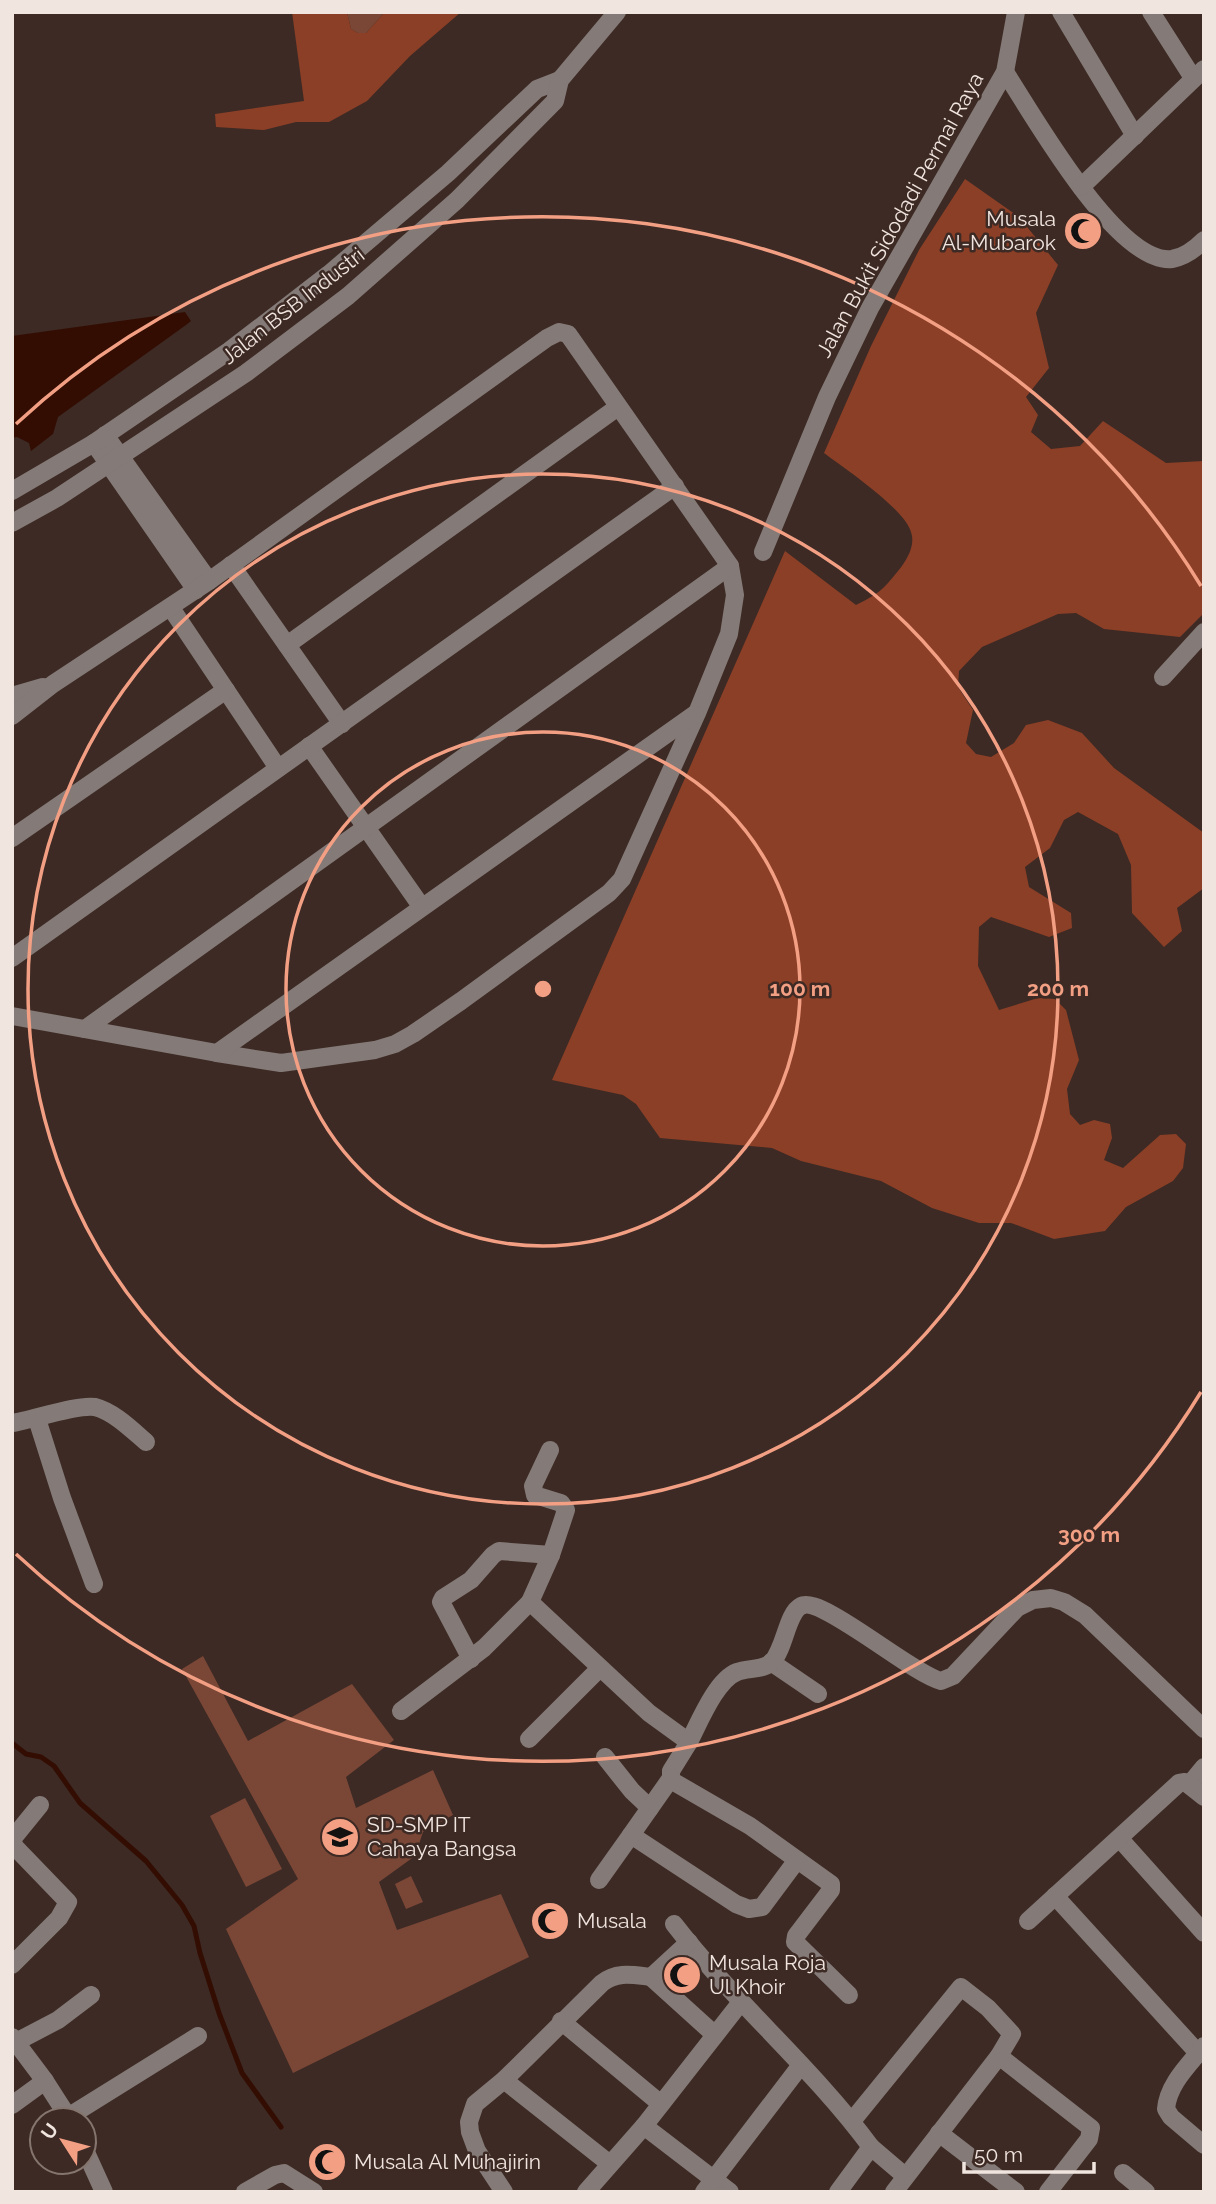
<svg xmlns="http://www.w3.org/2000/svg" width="1216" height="2204" font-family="Raleway,sans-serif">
  <rect width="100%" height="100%" fill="#3d2a24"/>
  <g fill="#7a4737">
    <path d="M347 12H385L366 33H358L351 29Z"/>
    <path d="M203 1656 248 1741 352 1684 394 1740 346 1777 356 1808 433 1770 453 1815 423 1832 415 1856 379 1882 397 1930 501 1894 529 1957 293 2073 226 1929 298 1879 182 1669Z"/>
    <path d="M245 1798 282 1869 246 1887 210 1816Z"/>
    <path d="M411 1876 423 1902 406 1909 395 1884Z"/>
  </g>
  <g fill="#8b3f27">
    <path d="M292 12H347L351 29 358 33H366L385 12H461L410 56 367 101 329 122H296L264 130 216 127 215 114 304 101Z"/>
    <path d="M965 179 1019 217 1058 265 1036 313 1049 368 1026 397 1038 415 1031 432 1051 449 1080 446 1103 421 1166 463 1204 461V613L1180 637 1104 629 1076 613 1058 614 982 647 959 671 958 687 973 710 966 743 976 754 991 757 1014 743 1026 725 1048 720 1082 733 1114 768 1204 833V888L1177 908 1182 931 1164 947 1132 913 1131 865 1118 834 1078 812 1064 820 1050 848 1025 867 1029 887 1071 913 1072 928 1049 937 991 917 979 927 978 966 999 1010 1038 998 1055 999 1066 1010 1079 1060 1067 1089 1070 1114 1080 1125 1094 1120 1110 1124 1112 1138 1104 1160 1123 1168 1160 1135 1176 1134 1186 1144 1183 1168 1173 1181 1126 1207 1105 1231 1054 1239 1011 1223H979L932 1208 881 1181 801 1161 772 1148 660 1138 636 1104 623 1095 552 1080 785 551 856 605C878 594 882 591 898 571 906 561 916 546 911 532 904 508 845 469 824 453L871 346 919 250Z"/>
  </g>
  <path fill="#330d02" d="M185 312 191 321 186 325 58 417 53 434 31 451 29 443 17 437 12 438V336Z"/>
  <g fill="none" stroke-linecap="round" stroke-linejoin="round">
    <path stroke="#330d02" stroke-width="5" d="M12 1743 26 1754 41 1757 54 1766 80 1803 146 1861 182 1905 194 1926 200 1953 219 2013 242 2073 281 2127"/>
    <g stroke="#847a77" stroke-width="18">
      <path d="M1061 12 1135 136"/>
      <path d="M1151 12 1193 78"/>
      <path d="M1005 72C1032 113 1117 265 1172 259 1184 257 1195 249 1204 240"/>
      <path d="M1081 187 1204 69"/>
      <path d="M105 435 209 581"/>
      <path d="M94 443 196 590"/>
      <path d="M12 491 94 443 229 351 329 274 448 173 537 89 560 80"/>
      <path d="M12 523 57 498 246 373 348 296 457 200 555 101 560 80 617 12"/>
      <path d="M763 552 827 397 870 308 1005 72 1016 12"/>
      <path d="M231 565 342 724"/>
      <path d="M171 608 278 768"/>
      <path d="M287 645 618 407"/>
      <path d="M1163 677 1204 632"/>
      <path d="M12 696 43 687"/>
      <path d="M12 716 53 684 209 581 547 338 559 332 568 334 730 566 735 595 729 634 697 713 622 879 609 893 461 1001 413 1034 395 1044 375 1050 281 1063 217 1053"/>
      <path d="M309 746 421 906"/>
      <path d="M12 838 226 690"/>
      <path d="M12 958 675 486"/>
      <path d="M12 1016 217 1053 695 714"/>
      <path d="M85 1029 730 566"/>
      <path d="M37 1419 62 1498 94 1584"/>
      <path d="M12 1423C32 1420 77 1404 95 1407 114 1412 131 1429 146 1442"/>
      <path d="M530 1602 551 1555 566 1510 561 1503 535 1495 533 1486 550 1450"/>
      <path d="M471 1659 441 1602 443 1598 471 1580 493 1555 499 1551 551 1555"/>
      <path d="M771 1662 818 1694"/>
      <path d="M401 1711 484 1648 530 1602 649 1713 689 1742 671 1771V1778L674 1782 750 1826 831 1884V1890L796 1936 795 1942 849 1995"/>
      <path d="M529 1739 600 1668"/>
      <path d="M689 1742C699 1723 716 1680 737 1672 748 1668 764 1670 772 1662 785 1648 787 1613 801 1606 821 1595 912 1674 941 1681L953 1676 1017 1608 1033 1600 1051 1598 1064 1602 1085 1615 1204 1729"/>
      <path d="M605 1757 632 1791 650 1808"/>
      <path d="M671 1778 631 1835 736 1904 749 1909 762 1907 797 1860"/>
      <path d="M1190 1784 1204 1767"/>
      <path d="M1120 1839 1204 1933"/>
      <path d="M599 1880 631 1835"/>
      <path d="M1055 1896 1198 2053"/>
      <path d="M1028 1921 1179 1783 1185 1782 1204 1797"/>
      <path d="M674 1924C735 2003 812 2067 871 2147"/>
      <path d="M12 1965 59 1918 68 1902 13 1845 14 1837 40 1805"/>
      <path d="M651 1977 715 2035"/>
      <path d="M561 2021 661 2104"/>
      <path d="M12 2037 45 2081 70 2120"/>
      <path d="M16 2042 58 2020 91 1995"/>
      <path d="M1204 2046C1189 2065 1168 2084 1166 2109L1171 2117 1204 2145"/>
      <path d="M999 2056 1091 2128 1089 2139 1048 2192"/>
      <path d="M504 2080 610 2164"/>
      <path d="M12 2105 45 2081"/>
      <path d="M68 2117 198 2036"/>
      <path d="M852 2121 961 1987 988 2008 1012 2034 999 2056 894 2192"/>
      <path d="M644 2126 730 2192"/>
      <path d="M939 2133 1016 2192"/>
      <path d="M84 2148 104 2192"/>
      <path d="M1123 2173 1146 2192"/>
      <path d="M245 2192 275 2175 284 2173 314 2192"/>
      <path d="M504 2192 477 2151 470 2132 469 2122 475 2104 504 2080 602 1983C617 1971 633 1975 651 1977L689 1942"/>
      <path d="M586 2192 644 2126 741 2002"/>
      <path d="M704 2192 801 2065"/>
      <path d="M838 2192 871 2147 905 2176"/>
    </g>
  </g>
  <g fill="none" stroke="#f39f84" stroke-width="3.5">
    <circle cx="543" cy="989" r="257"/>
    <circle cx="543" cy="989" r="515"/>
    <path d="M1201 1392A772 772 0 0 1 16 1554M16 424A772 772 0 0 1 1201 586"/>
  </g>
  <defs>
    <symbol id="mosque-disc" viewBox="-11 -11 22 22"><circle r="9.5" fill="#f39f84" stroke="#3d2a24"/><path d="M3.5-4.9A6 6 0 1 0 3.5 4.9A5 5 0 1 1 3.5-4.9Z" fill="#111"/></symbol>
    <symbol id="school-disc" viewBox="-11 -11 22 22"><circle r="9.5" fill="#f39f84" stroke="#3d2a24"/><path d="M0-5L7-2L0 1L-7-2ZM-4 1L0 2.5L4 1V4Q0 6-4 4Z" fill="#111"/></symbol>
  </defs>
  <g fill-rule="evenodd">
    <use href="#mosque-disc" x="1061" y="209" width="44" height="44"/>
    <use href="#school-disc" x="318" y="1815" width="44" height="44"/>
    <use href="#mosque-disc" x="528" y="1899" width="44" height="44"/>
    <use href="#mosque-disc" x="660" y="1953" width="44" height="44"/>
    <use href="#mosque-disc" x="305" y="2140" width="44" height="44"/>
  </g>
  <g text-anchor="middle" stroke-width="5" stroke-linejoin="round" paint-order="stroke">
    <g font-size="21" fill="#f1e5e0" stroke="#3d2a24">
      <text transform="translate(900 215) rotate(-61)" y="7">Jalan Bukit Sidodadi Permai Raya</text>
      <text transform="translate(293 306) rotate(-38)" y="7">Jalan BSB Industri</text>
    </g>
    <g font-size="21" fill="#f1e5e0" stroke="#3d2a24" text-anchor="start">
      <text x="1056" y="226" text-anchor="end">Musala<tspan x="1056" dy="24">Al-Mubarok</tspan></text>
      <text x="367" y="1832">SD-SMP IT<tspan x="367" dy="24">Cahaya Bangsa</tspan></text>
      <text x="577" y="1928">Musala</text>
      <text x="709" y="1970">Musala Roja<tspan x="709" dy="24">Ul Khoir</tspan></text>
      <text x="354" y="2169">Musala Al Muhajirin</text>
    </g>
  </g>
  <circle cx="543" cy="989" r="10" fill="#f39f84" stroke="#3d2a24" stroke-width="3.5"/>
  <g font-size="21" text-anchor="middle" font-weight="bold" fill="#f39f84" stroke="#3d2a24" stroke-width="5" stroke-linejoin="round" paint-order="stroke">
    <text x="800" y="996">100 m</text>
    <text x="1058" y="996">200 m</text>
    <text x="1089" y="1542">300 m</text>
  </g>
  <rect width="1216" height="2204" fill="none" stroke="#f1e5e0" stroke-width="28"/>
  <g transform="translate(63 2141) rotate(306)"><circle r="33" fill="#3d2a24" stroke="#85756f" stroke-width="2"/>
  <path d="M0-5L12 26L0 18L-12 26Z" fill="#f39f84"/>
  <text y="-10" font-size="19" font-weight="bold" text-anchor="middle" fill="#f1e5e0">U</text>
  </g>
  <path d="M964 2162v10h130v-10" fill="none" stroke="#f1e5e0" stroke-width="3.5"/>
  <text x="974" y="2162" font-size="21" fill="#f1e5e0" stroke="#3d2a24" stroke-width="5" paint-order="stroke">50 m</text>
</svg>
